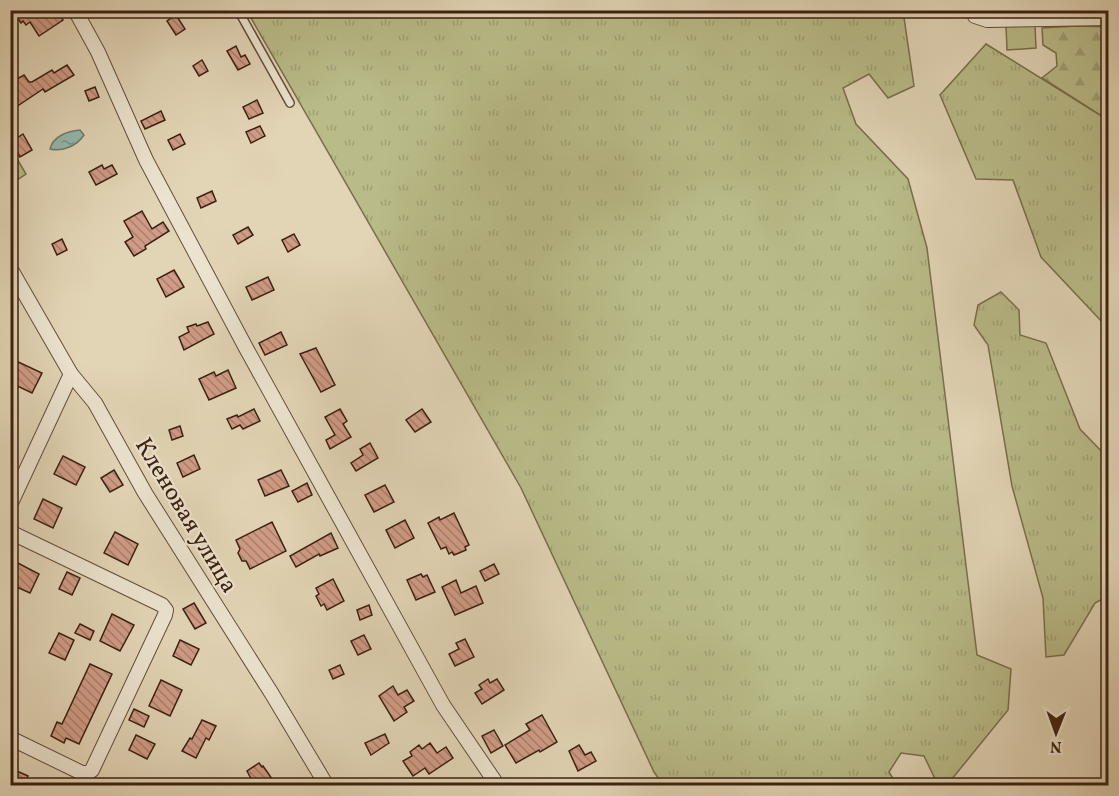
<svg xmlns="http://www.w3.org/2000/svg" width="1119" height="796" font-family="Vollkorn,serif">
  <defs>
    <pattern id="grass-tufts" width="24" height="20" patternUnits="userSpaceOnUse" patternTransform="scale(1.5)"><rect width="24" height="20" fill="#b9bc89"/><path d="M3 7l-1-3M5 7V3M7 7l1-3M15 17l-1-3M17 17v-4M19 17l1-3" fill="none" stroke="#a0a175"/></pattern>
    <pattern id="forest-firs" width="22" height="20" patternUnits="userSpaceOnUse" patternTransform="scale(1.5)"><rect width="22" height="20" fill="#b9bc89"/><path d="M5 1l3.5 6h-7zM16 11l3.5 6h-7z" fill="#a0a175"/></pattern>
    <pattern id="water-ripples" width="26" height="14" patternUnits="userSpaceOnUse" patternTransform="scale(1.5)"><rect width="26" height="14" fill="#95b9ae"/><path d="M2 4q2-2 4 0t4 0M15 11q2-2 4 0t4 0" fill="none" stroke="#7b968c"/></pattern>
    <pattern id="building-back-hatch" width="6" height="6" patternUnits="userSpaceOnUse" patternTransform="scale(1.5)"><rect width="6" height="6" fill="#d19c87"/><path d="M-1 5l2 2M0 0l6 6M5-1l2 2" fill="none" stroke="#ab7f6d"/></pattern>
  </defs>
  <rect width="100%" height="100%" fill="#e2d5b6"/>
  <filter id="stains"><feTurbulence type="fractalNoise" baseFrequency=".00333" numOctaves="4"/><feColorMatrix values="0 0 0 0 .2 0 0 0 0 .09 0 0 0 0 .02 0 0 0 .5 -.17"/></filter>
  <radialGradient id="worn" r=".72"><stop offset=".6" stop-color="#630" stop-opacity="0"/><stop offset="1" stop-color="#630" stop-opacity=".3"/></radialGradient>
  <g fill="url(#grass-tufts)" stroke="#7a6e4d" stroke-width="1.5">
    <path d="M247 11H903L914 86 888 98 869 74 843 88 856 124 908 179 927 248 977 655 1011 669 1008 710 947 785H938L924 756 901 753 889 772 897 785H663L654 772 521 488Z"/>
    <path d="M986 44 1108 120V322L1103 323 1041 257 1013 180 976 179 940 95Z"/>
    <path d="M1001 292 1019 310 1020 335 1046 343 1080 429 1108 458V596L1095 603 1064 655 1046 657 1043 598 1012 486 988 345 974 325 978 305Z"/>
  </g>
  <path fill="url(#forest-firs)" stroke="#7a6e4d" stroke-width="1.5" d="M1077 26 1108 27V120L1042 78 1057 66 1056 53 1043 45 1042 28Z"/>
  <g fill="#b9bc89" stroke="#7a6e4d" stroke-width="1.5">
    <path d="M1035 25 1036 48 1007 50 1006 26Z"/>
    <path d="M10 147 26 174 11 184H10Z"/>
  </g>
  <path fill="url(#water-ripples)" stroke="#717c6f" stroke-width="1.5" d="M80 130 84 135C77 146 62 152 50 149 53 136 68 131 80 130Z"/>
  <g fill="url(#building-back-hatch)" stroke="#3b2011" stroke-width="1.5">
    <path d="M12 10H39L37 12 39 14 44 10H57L63 20 39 36 30 22 26 25 23 21 21 23Z"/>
    <path d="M176 15 185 29 176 35 167 21Z"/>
    <path d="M236 46 241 57 245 55 250 64 238 70 227 51Z"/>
    <path d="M202 60 208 71 199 76 193 66Z"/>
    <path d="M67 65 74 75 45 92 43 89 16 107 10 98V83L24 75 29 82H32L52 70 54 73Z"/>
    <path d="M95 87 99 97 89 101 85 91Z"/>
    <path d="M257 100 263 113 249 119 243 107Z"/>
    <path d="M161 111 165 120 145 129 141 121Z"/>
    <path d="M260 126 265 136 251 143 246 132Z"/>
    <path d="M23 134 32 150 20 157 11 142Z"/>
    <path d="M180 134 185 144 173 150 168 140Z"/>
    <path d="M102 165 104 169 112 165 117 174 96 185 89 172Z"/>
    <path d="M212 191 216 201 201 208 197 198Z"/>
    <path d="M142 211 152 229 163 222 169 231 145 246 146 249 134 256 125 242 133 237 124 221Z"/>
    <path d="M248 227 253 235 238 244 233 235Z"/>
    <path d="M294 234 300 245 288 252 282 240Z"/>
    <path d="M62 239 67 250 57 255 52 244Z"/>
    <path d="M174 270 184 287 166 297 157 279Z"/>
    <path d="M268 277 274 290 252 300 246 287Z"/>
    <path d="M208 322 214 334 184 350 179 337 189 332 187 327 196 324 197 326Z"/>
    <path d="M281 332 287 345 265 355 259 343Z"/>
    <path d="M316 348 335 385 321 392 300 354Z"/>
    <path d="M14 360 42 373 32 393 11 383 15 375 10 373V367Z"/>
    <path d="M228 370 236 388 209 400 199 379 214 372 216 376Z"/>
    <path d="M254 409 260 421 243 429 240 425 232 429 227 419 237 415 238 417Z"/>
    <path d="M340 409 347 421 343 424 351 437 330 449 326 440 335 435 325 417Z"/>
    <path d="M422 409 431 422 415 432 406 420Z"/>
    <path d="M180 426 183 436 172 440 169 430Z"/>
    <path d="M370 443 378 458 356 471 351 463 363 455 360 449Z"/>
    <path d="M194 455 200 469 183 477 177 463Z"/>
    <path d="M63 456 85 467 76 485 54 474Z"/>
    <path d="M114 470 123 485 110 492 101 478Z"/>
    <path d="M281 470 289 486 265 496 258 480Z"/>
    <path d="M307 483 312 495 298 502 292 491Z"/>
    <path d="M385 485 394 502 374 512 365 495Z"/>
    <path d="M43 499 62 508 53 528 34 519Z"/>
    <path d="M454 513 469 545 465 547 466 550 454 555 452 552 449 554 446 547 441 549 428 523 439 517 440 520Z"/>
    <path d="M405 520 414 538 395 548 386 530Z"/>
    <path d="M272 522 286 551 250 569 246 561H242L238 553 240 549 236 540Z"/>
    <path d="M115 532 138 544 128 565 104 553Z"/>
    <path d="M331 533 338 548 320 556 319 554 296 567 290 556Z"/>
    <path d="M14 561 39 574 30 593 10 584V569Z"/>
    <path d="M494 564 499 574 485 581 480 571Z"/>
    <path d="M67 572 80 578 72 595 59 589Z"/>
    <path d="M421 574 423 577 427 575 435 592 416 600 407 580Z"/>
    <path d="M333 579 344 601 327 610 324 604 321 606 316 596 319 594 316 588Z"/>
    <path d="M456 580 461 593 476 586 483 603 455 615 442 587Z"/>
    <path d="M194 603 206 623 195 629 183 609Z"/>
    <path d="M369 605 372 615 360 620 357 610Z"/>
    <path d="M112 614 134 625 120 651 100 641Z"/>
    <path d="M80 624 94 631 90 640 75 633Z"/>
    <path d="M59 633 74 640 65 660 49 653Z"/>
    <path d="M364 635 371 649 358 655 351 641Z"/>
    <path d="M465 639 474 657 455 666 449 654 459 649 456 643Z"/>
    <path d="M180 640 199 649 191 665 173 656Z"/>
    <path d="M90 664 112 674 79 744 66 738 64 743 51 736 57 722 62 724Z"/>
    <path d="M340 665 344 674 333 679 329 670Z"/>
    <path d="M488 679 490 683 497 679 504 690 482 704 475 693 482 689 479 685Z"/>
    <path d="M161 680 182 690 170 716 149 706Z"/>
    <path d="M393 686 398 695 407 690 414 701 404 707 407 712 394 721 379 696Z"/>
    <path d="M134 709 149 716 144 727 129 720Z"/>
    <path d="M542 715 557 742 540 752 539 750 516 763 505 745 530 730 526 724Z"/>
    <path d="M202 720 216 726 209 740 206 738 196 758 182 751 190 738 192 739Z"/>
    <path d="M494 730 503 746 491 753 482 736Z"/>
    <path d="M385 734 389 743 371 755 365 743Z"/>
    <path d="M136 735 155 744 147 759 129 750Z"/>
    <path d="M430 743 437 753 446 747 453 758 429 774 425 768 413 776 403 761 412 756 410 752 419 745 422 749Z"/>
    <path d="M579 745 585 755 591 752 596 761 578 771 569 751Z"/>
    <path d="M259 763 262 767 263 766 277 786H255L247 771Z"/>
    <path d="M10 768 28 776 24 786H10Z"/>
  </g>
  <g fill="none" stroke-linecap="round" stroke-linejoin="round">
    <defs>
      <g id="service">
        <path d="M238 10 290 103"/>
        <path d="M309 786 321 777"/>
      </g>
      <g id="minor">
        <path d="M75 10 98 52 146 160 246 348 443 705 498 786"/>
        <path d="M974 10 975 16 987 20 1108 18"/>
        <path d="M10 268 71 374 95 403 145 493 272 694 327 786"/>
        <path d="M10 505 71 374"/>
        <path d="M10 532 162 605 166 610 165 615 92 770 88 773H82L10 738"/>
      </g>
    </defs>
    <use href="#service" stroke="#654d3a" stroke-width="10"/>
    <use href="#minor" stroke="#654d3a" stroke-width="16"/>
    <use href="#service" stroke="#ece4d0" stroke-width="7"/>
    <use href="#minor" stroke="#ece4d0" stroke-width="14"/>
  </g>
  <g text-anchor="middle" stroke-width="4.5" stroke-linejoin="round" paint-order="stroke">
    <g font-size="24" fill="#3b2011" stroke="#ece4d0">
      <text transform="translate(187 515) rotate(59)" y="8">Кленовая улица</text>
    </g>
  </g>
  <rect width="1119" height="796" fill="none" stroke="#e2d5b6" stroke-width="36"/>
  <rect x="12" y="12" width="1095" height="772" fill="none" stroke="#3b2011" stroke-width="3"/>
  <rect x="18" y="18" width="1083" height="760" fill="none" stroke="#3b2011" stroke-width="1.5"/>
  <g transform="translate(1056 733) rotate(181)" stroke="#ece4d0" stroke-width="4.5" paint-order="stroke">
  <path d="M0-4.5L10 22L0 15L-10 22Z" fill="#3b2011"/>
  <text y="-9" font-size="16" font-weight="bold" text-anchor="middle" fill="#3b2011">N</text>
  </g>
  <rect width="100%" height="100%" filter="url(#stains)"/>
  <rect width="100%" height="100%" fill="url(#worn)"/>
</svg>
